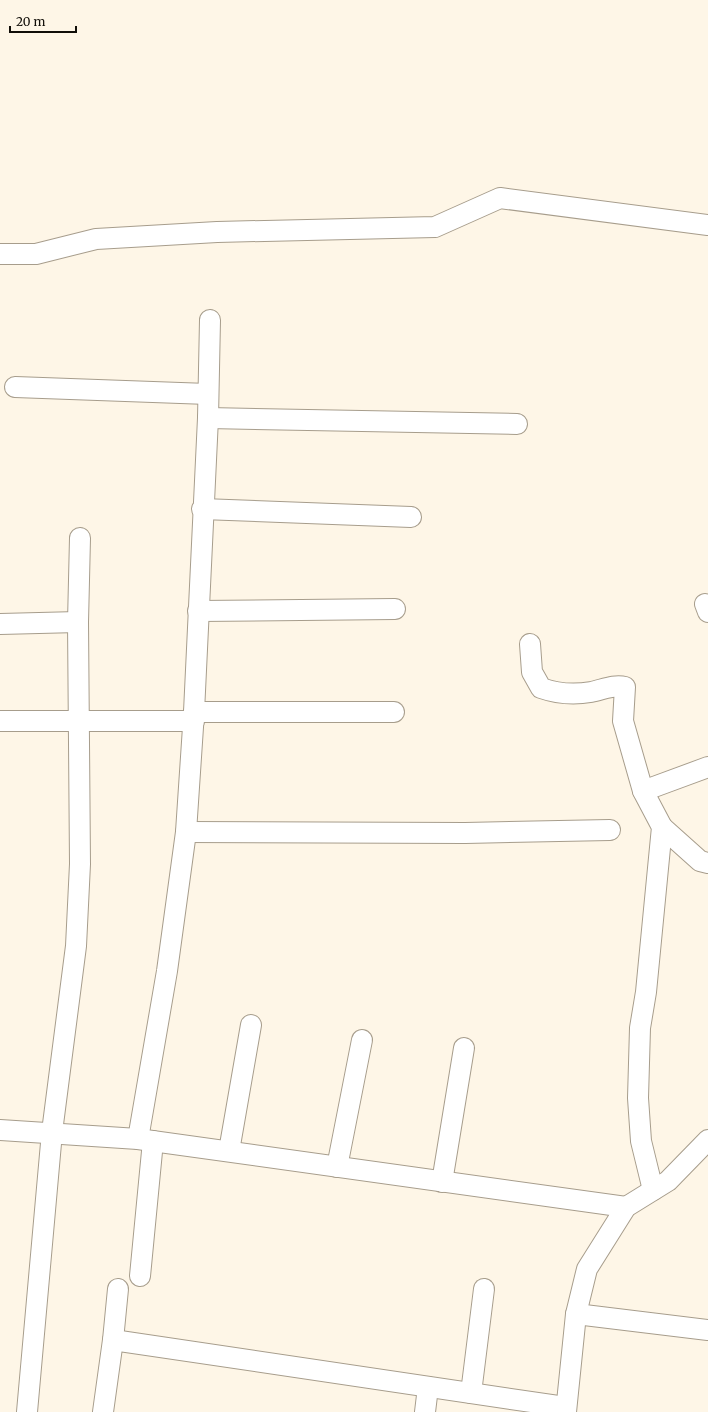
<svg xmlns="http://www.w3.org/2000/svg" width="708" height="1412" font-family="Merriweather,serif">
  <rect width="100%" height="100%" fill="#fef6e7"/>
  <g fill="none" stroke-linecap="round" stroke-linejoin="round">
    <defs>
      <g id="street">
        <path d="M0 254H36L96 239 217 232 435 227 500 198 708 225"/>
        <path d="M15 387 208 394"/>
        <path d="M208 418 517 424"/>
        <path d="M202 509 411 517"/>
        <path d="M705 604 708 612"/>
        <path d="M198 611 395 609"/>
        <path d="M0 624 78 622"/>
        <path d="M530 644 532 672 541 688C558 694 574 695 591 692 602 690 614 684 625 687L623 721 643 791 662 827 646 992 640 1028 638 1098 641 1141 653 1190"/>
        <path d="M194 712H394"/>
        <path d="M0 721H194"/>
        <path d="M643 791 708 767"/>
        <path d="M662 827 700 861 708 863"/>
        <path d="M186 832 465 833 610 830"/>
        <path d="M0 1130 138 1139 626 1207"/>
        <path d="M138 1139 167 971 186 832 194 712 208 418 210 320"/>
        <path d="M229 1151 251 1025"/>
        <path d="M337 1167 362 1040"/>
        <path d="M442 1182 464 1048"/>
        <path d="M140 1276 153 1141"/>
        <path d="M576 1314 708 1330"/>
        <path d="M113 1340 118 1289"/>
        <path d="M471 1393 484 1289"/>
        <path d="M27 1412 52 1132 76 946 80 864 78 622 80 538"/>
        <path d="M103 1412 113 1340 565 1407"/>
        <path d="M425 1412 428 1387"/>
        <path d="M566 1412 576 1314 587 1269 626 1207 668 1181 708 1140"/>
      </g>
    </defs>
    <use href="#street" stroke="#a79d8c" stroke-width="22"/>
    <use href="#street" stroke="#fff" stroke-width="20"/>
  </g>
  <path d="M10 26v6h66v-6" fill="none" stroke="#110e08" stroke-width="2"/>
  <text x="16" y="26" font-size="12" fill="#110e08" stroke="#fef6e7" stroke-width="3" paint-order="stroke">20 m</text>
</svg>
